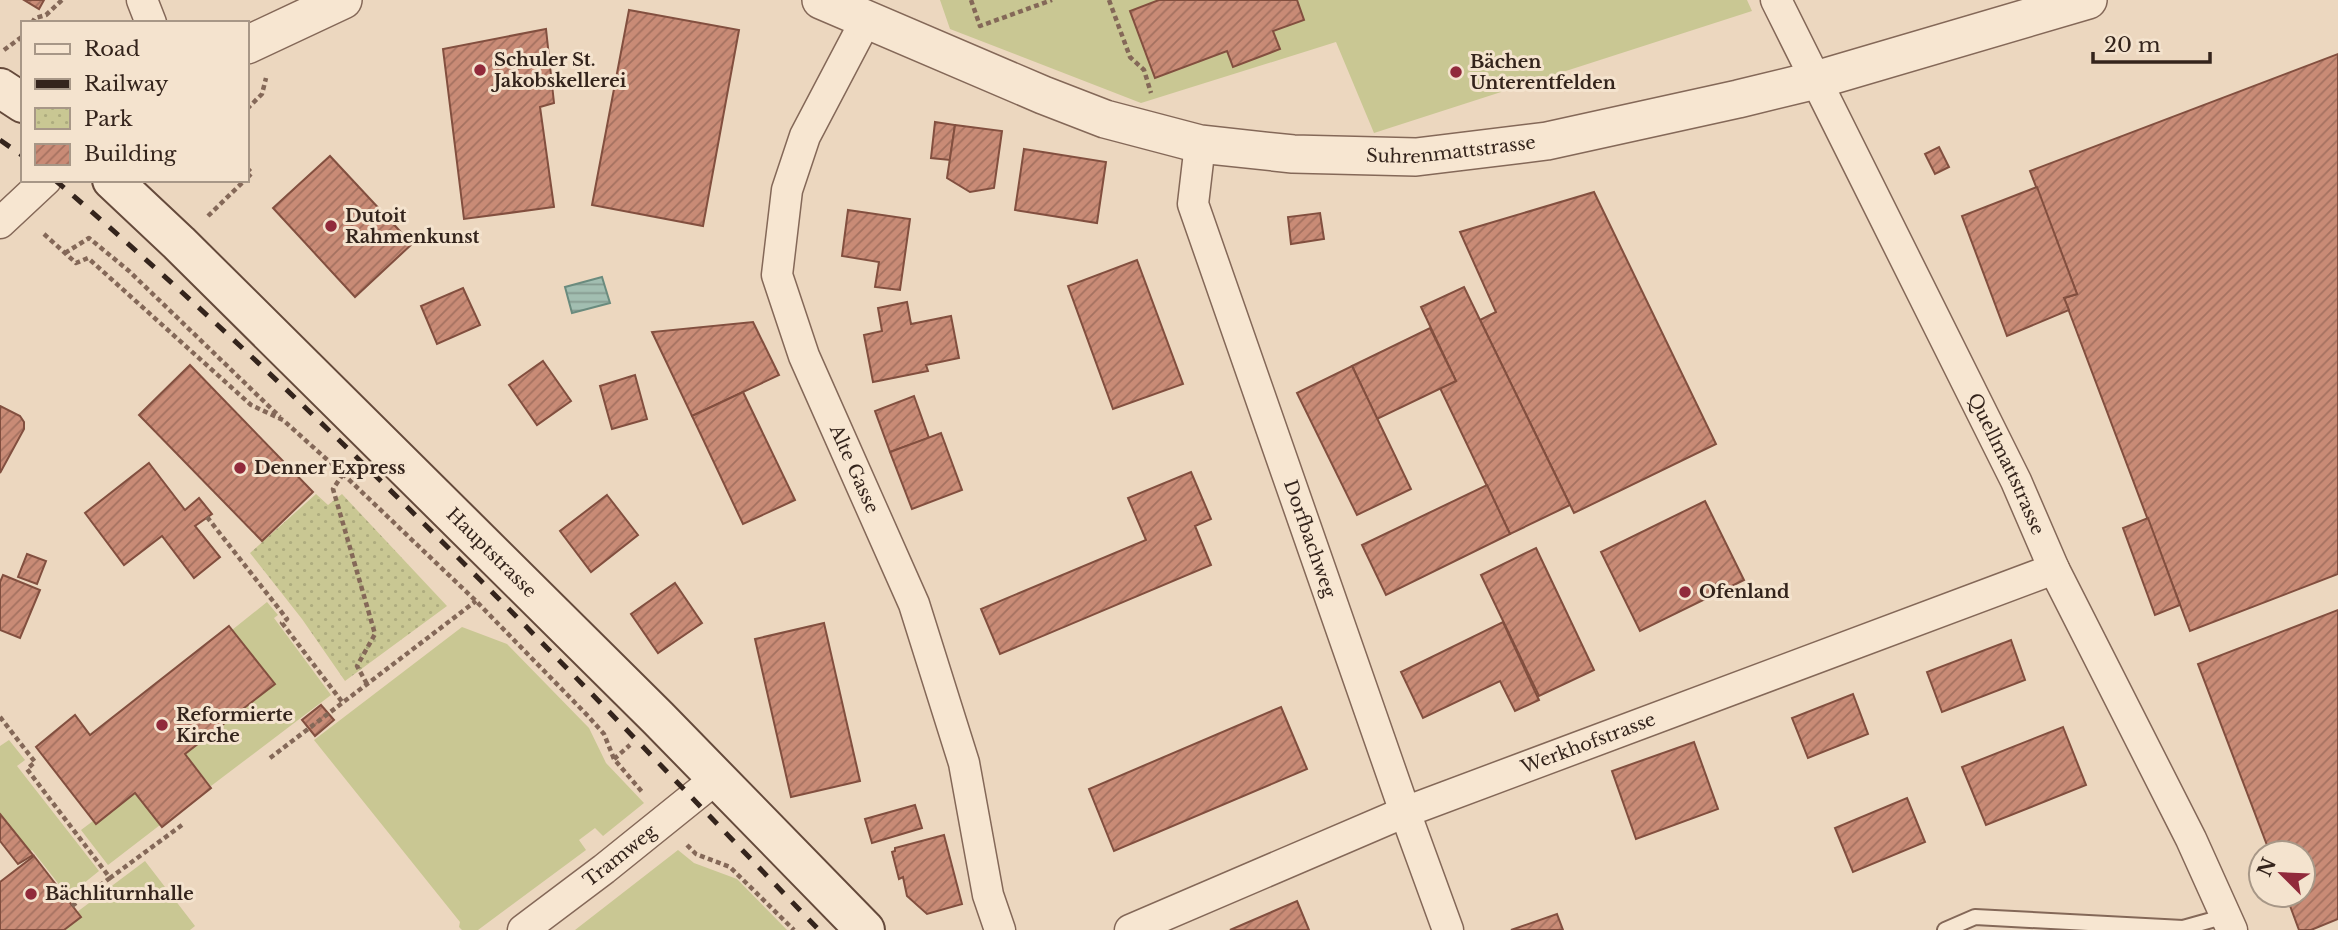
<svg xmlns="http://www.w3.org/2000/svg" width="2338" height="930" font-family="'Libre Baskerville',serif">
  <defs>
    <pattern id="park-dots" width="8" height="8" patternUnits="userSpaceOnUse" patternTransform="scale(1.75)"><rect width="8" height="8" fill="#c9c793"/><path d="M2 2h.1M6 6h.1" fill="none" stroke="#adab7e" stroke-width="1.8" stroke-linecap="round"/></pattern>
    <pattern id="water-rules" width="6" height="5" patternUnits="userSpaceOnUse" patternTransform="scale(1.75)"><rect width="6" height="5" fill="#a2beb1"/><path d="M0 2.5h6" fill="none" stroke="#859a8f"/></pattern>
    <pattern id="building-hatch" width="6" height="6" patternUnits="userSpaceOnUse" patternTransform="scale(1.75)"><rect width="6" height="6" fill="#c98b76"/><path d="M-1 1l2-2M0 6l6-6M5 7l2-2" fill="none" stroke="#a47160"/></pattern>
  </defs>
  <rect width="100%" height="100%" fill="#ecd7bf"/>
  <g fill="#c9c793">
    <path d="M940 0H1747L1752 11 1374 133 1336 42 1141 103 950 29Z"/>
    <path d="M267 602 278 615 274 618 331 695 211 786 185 754 274 684 232 630Z"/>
    <path d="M462 627 507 644 589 728 606 763 644 803 603 836 595 828 579 840 586 850 478 930H462L459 927 460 922 314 740Z"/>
    <path d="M9 740 25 760 17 766 99 871 68 896 32 850 21 858 0 830V746Z"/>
    <path d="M135 793 160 825 108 865 81 830 93 821 96 824Z"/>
    <path d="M678 850 694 863 737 879 787 930H575Z"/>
    <path d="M145 861 195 926 190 930H64L80 918 77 912Z"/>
  </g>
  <path fill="url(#park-dots)" d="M316 494 328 505 342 494 447 606 345 681 302 619 250 553Z"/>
  <path fill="url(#water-rules)" stroke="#6a8b7e" stroke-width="2" d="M602 277 610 303 572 313 565 287Z"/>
  <g fill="url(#building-hatch)" stroke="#824f3f" stroke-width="2">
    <path d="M24 0H44L39 9Z"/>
    <path d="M1159 0H1297L1304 20 1273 31 1280 49 1233 67 1227 51 1155 78 1130 11Z"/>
    <path d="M629 10 739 30 703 226 592 205Z"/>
    <path d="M546 29 554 103 540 107 554 207 464 219 443 49Z"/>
    <path d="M2338 54V574L2190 631 2064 298 2077 294 2030 171Z"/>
    <path d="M935 122 955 125 950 160 931 158Z"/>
    <path d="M955 125 1002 131 994 188 970 192 947 178Z"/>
    <path d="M1939 147 1949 167 1935 174 1925 154Z"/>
    <path d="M1024 149 1106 162 1097 223 1015 210Z"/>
    <path d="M330 156 412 244 355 297 273 208Z"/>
    <path d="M2037 187 2077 294 2064 298 2069 310 2007 336 1962 216Z"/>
    <path d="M1594 192 1716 444 1574 513 1480 320 1496 312 1460 232Z"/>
    <path d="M848 210 910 219 900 290 875 287 879 262 842 256Z"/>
    <path d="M1320 213 1324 239 1291 244 1288 217Z"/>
    <path d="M1137 260 1183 384 1113 409 1068 286Z"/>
    <path d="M1464 287 1570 505 1510 534 1440 388 1456 381 1421 307Z"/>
    <path d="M463 288 480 325 437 344 421 306Z"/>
    <path d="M907 302 911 324 951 316 959 358 926 365 928 371 873 382 864 335 882 331 878 308Z"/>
    <path d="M753 322 779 375 692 416 652 332Z"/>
    <path d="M1430 328 1456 381 1377 419 1352 366Z"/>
    <path d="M543 361 571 401 537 425 509 385Z"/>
    <path d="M190 365 313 492 262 541 139 415Z"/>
    <path d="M1352 366 1411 489 1357 515 1297 393Z"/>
    <path d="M635 375 647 419 612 429 600 386Z"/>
    <path d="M743 392 795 500 743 524 692 416Z"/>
    <path d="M914 396 929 438 890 452 875 411Z"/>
    <path d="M0 406 20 416 24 422V429L0 473Z"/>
    <path d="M941 433 962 490 912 509 890 452Z"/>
    <path d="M149 463 185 510 199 498 212 514 195 526 220 557 194 578 162 536 124 565 85 513Z"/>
    <path d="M1191 472 1211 519 1195 526 1211 565 1000 654 981 609 1146 540 1128 498Z"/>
    <path d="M1487 485 1510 534 1386 595 1362 545Z"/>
    <path d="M607 495 638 535 591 572 560 531Z"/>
    <path d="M1705 501 1744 580 1640 631 1601 552Z"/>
    <path d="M2148 518 2180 605 2155 615 2123 528Z"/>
    <path d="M1536 548 1594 670 1539 696 1481 575Z"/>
    <path d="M27 554 46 561 37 584 18 577Z"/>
    <path d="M3 575 40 590 20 638 0 630V582Z"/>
    <path d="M675 583 702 623 658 653 631 614Z"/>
    <path d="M2338 610V919L2311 930H2299L2286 895H2303V853H2270L2198 664Z"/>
    <path d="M1503 622 1539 700 1515 711 1500 681 1423 718 1401 672Z"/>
    <path d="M824 623 860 781 791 797 755 639Z"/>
    <path d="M229 626 275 684 185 754 211 788 162 827 135 793 96 824 36 747 75 715 90 735Z"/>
    <path d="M2011 640 2025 680 1942 712 1927 672Z"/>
    <path d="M1853 694 1868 734 1808 758 1792 718Z"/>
    <path d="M321 705 334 720 315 736 302 720Z"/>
    <path d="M1281 707 1307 769 1114 851 1089 789Z"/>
    <path d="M2063 727 2086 785 1986 825 1962 767Z"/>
    <path d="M1694 742 1718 809 1636 839 1612 771Z"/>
    <path d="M1907 798 1925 842 1853 872 1835 828Z"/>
    <path d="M915 805 922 828 872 843 865 819Z"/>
    <path d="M0 814 33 855 18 864 0 841Z"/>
    <path d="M944 835 962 904 927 914 907 896 903 877 899 879 892 852 895 851V848Z"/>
    <path d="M34 856 81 917 64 930H0V882Z"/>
    <path d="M1297 901 1309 930H1230Z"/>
    <path d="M1557 914 1563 930H1511Z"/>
  </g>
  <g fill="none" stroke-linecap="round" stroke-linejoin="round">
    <defs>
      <path id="service" d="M1945 930 1975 917 2183 928 2226 916"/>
      <g id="minor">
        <path d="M142 0 151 23"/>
        <path id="s1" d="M1776 0 2016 481 2054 569 2191 839 2232 930"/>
        <path id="s2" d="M867 18 805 136 787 190 777 275 804 356 914 604 964 763 988 895 1000 930"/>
        <path id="s3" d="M1200 144 1193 204 1405 812 1448 930"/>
        <path d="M0 223 46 180"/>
        <path id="s4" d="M523 930 604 869 717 778"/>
        <path id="s5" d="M1130 930 1405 812 2054 569"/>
      </g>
      <g id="tertiary">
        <path id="s6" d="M821 0 1043 95 1105 119 1200 144 1293 154 1416 157 1547 141 1738 99 1816 80 2088 0"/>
        <path d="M247 45 343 0"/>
      </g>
      <g id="secondary">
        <path d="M0 88 23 103"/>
        <path id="s7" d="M112 180 179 243 658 718 865 930"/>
      </g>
    </defs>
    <use href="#service" stroke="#846858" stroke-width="18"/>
    <use href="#minor" stroke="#846858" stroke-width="33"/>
    <use href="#tertiary" stroke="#846858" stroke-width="40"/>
    <use href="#secondary" stroke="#654a3b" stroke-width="42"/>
    <g stroke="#846858" stroke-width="4.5" stroke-dasharray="5 3.5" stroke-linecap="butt">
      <path d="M971 0 980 26 1052 0"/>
      <path d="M1109 0 1130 57 1144 70 1151 93"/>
      <path d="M32 23 35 18 46 15 62 0"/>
      <path d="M4 50 23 36"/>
      <path d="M247 109 262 94 266 78"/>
      <path d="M247 168 252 173 247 178"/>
      <path d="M208 216 245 180"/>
      <path d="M44 234 76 263 88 258 251 405 283 420 343 474 476 601 588 716 604 734 614 759 643 793"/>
      <path d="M65 253 89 238 129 271 280 417"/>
      <path d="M343 474 333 489 375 634 357 666 367 684"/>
      <path d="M207 517 287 619 282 623 343 703"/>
      <path d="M0 717 35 762 27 769 110 878 182 825"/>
      <path d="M270 758 476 601"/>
      <path d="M614 759 630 745"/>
      <path d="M687 845 696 854 730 867 794 930"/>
      <path d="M72 906 110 878"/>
    </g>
    <use href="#service" stroke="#f7e6d1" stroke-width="14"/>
    <use href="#minor" stroke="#f7e6d1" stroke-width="30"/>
    <use href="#tertiary" stroke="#f7e6d1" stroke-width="37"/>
    <use href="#secondary" stroke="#f7e6d1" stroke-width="38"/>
    <g stroke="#34241c" stroke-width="5" stroke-dasharray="12 12" stroke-linecap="butt">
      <path d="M0 140 23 156"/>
      <path d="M55 180C326 412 572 673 819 930"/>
    </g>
  </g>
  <g fill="#912a3b" stroke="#f4e3ce" stroke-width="2.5">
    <circle cx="480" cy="70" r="7"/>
    <circle cx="1456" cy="72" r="7"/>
    <circle cx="331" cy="226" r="7"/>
    <circle cx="240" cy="468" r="7"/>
    <circle cx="1685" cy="592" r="7"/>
    <circle cx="162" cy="725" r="7"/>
    <circle cx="31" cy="894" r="7"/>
  </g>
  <g text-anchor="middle" stroke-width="6" stroke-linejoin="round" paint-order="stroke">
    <g font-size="18" font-weight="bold" fill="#34241c" stroke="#f4e3ce" text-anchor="start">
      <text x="494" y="66">Schuler St.<tspan x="494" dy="21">Jakobskellerei</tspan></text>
      <text x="1470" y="68">Bächen<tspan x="1470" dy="21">Unterentfelden</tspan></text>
      <text x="345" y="222">Dutoit<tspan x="345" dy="21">Rahmenkunst</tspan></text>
      <text x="254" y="474">Denner Express</text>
      <text x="1699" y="598">Ofenland</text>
      <text x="176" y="721">Reformierte<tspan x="176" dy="21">Kirche</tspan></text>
      <text x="45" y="900">Bächliturnhalle</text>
    </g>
    <g font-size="18" fill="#34241c" stroke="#f4e3ce">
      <text dy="6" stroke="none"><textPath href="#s6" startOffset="658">Suhrenmattstrasse</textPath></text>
      <text dy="6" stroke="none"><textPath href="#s1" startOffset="518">Quellmattstrasse</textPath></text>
      <text dy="6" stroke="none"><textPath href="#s2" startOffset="485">Alte Gasse</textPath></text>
      <text dy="6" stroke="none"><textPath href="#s3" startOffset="415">Dorfbachweg</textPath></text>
      <text dy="6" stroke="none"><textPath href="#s7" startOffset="532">Hauptstrasse</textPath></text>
      <text dy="6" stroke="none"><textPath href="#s5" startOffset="495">Werkhofstrasse</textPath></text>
      <text dy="6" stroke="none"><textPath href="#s4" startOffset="122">Tramweg</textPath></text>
    </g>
  </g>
  <rect x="21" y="21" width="228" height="161" fill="#f4e3ce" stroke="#a79787" stroke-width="2"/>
  <rect x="35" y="44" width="35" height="10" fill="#f7e6d1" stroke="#a79787" stroke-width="2"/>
  <text x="84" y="56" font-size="21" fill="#34241c">Road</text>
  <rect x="35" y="79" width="35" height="10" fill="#34241c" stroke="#a79787" stroke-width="2"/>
  <text x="84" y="91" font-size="21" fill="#34241c">Railway</text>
  <rect x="35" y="108" width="35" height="21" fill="url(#park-dots)" stroke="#a79787" stroke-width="2"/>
  <text x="84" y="126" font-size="21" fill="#34241c">Park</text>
  <rect x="35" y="144" width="35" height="21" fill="url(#building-hatch)" stroke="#a79787" stroke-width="2"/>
  <text x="84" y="161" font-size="21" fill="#34241c">Building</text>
  <g transform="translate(2282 874) rotate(294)"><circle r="33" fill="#f4e3ce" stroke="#a79787" stroke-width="2"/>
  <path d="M0-5L12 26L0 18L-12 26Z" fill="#912a3b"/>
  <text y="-10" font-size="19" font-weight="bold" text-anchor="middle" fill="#34241c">N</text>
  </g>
  <path d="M2093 52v10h117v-10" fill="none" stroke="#34241c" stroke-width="3.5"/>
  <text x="2104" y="52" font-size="21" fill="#34241c" stroke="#f4e3ce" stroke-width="5" paint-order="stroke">20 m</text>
</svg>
